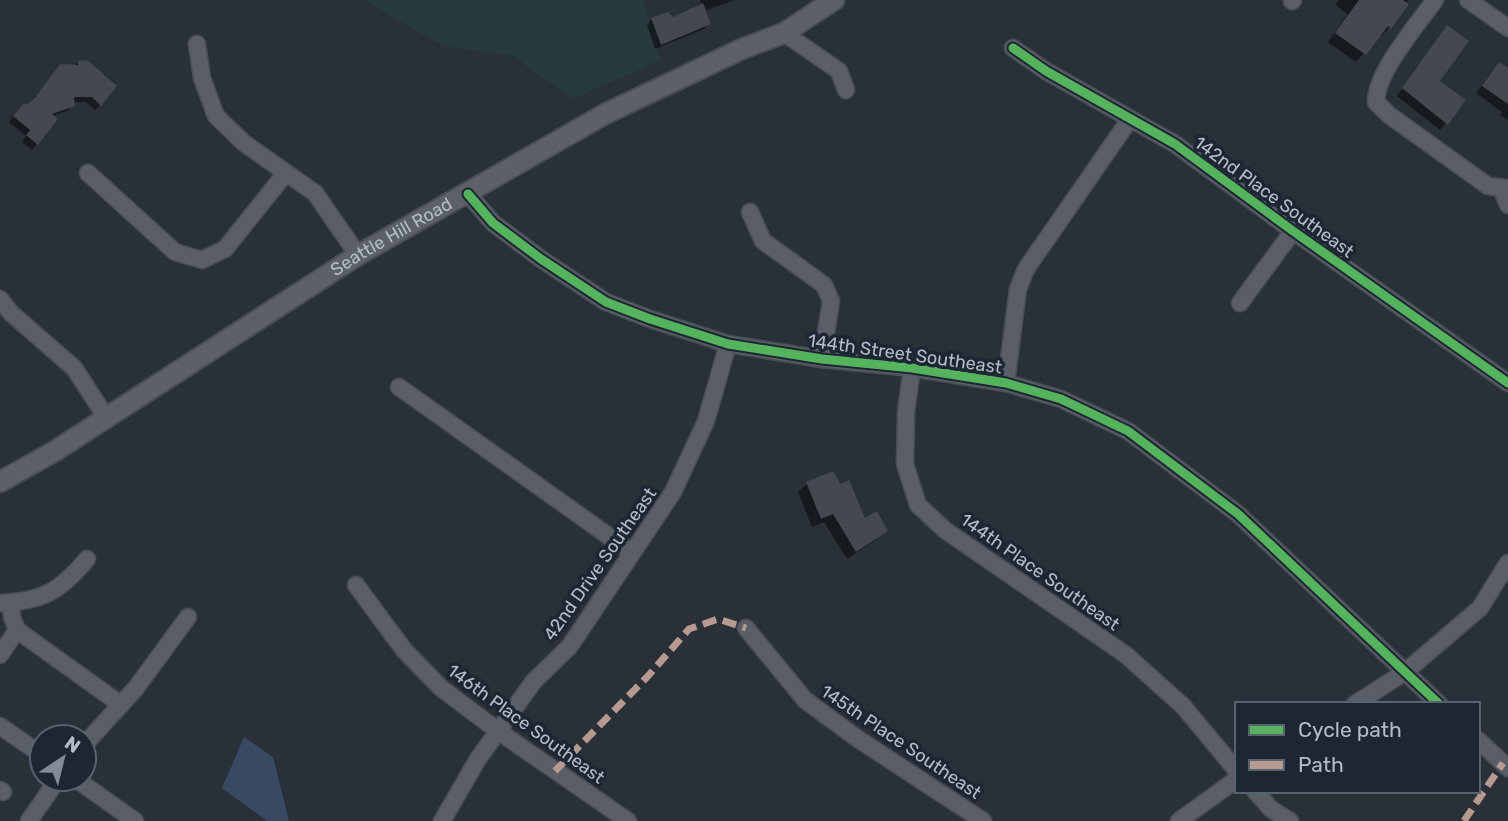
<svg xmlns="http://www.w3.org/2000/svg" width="1508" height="821" font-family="Rubik,sans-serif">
  <rect width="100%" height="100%" fill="#2a3038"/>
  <path fill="#273a3e" d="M364 0H643L660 60 573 99 511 55 443 46Z"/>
  <path fill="#384963" d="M244 737 273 757 289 821H267L222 788Z"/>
  <g fill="#0007">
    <path d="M700 0H735L704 11 709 24 704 29 655 49 647 25 652 19H672L701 6Z"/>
    <path d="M1339 0H1407L1408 1 1390 27 1381 36 1379 35 1356 62 1328 42 1348 14 1335 5Z"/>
    <path d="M1447 27 1438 82 1464 100 1440 130 1397 96Z"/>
    <path d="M79 62 100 105 95 110 86 102H73V105L67 111 52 116 56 119 32 150 22 142 26 136 9 122 18 110 26 107Z"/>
    <path d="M1499 64 1508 71V120L1500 115 1502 112 1476 93Z"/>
    <path d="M832 473 864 520 885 530 877 539 847 559 824 522 812 527 798 492 807 484Z"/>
  </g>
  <g fill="#444950">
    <path d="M1359 0H1403L1409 4 1391 29 1388 26 1366 55 1335 33Z"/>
    <path d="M703 3 711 24 661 45 651 18 668 12 673 17Z"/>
    <path d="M1447 25 1469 41 1440 81 1466 100 1448 125 1402 88Z"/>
    <path d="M87 60 117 86 101 106 92 97H74L75 106 52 114 58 119 38 145 26 135 30 130 13 116 24 103 26 105 34 99 60 64 78 65V61Z"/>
    <path d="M1499 62 1508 68V104L1482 86Z"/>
    <path d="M833 471 840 484 849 480 865 518 877 511 888 531 856 552 833 514 821 519 806 482Z"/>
  </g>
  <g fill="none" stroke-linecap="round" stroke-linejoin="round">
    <defs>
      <g id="minor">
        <path d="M1435 0C1417 25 1376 72 1376 102L1389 115 1488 186 1505 188"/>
        <path d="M1468 0 1508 28"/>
        <path d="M1292 1 1293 0"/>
        <path d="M784 33 839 71 846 90"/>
        <path d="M197 44 202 78 216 116 244 143 315 193 358 255"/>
        <path d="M1013 48 1046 71 1175 144 1293 231 1508 383"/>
        <path d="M88 173 175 252 202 260 225 249 285 174"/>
        <path d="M1505 188 1504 195 1508 205"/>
        <path d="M468 194 493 223 541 259 606 302 650 319 728 344 822 359 912 368 1006 383 1061 399 1128 431 1238 514 1439 704"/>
        <path d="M750 212 763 241 824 285 831 301 822 359"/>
        <path d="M0 299 11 313 74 368 106 417"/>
        <path d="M1240 303 1293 231"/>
        <path d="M912 368 906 412 905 464 918 505 945 530 1126 655 1183 706 1237 771"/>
        <path d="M1006 383 1018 289 1026 269 1130 119"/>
        <path d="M399 387 631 552"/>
        <path d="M356 585 404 650 441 688 498 731 628 821"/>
        <path d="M11 602 12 617 17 630 120 704"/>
        <path d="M2 603C44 601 61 590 87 559"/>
        <path d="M746 628 805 700 858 739 983 821"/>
        <path d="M0 655 17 630"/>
        <path d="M1355 704 1405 672 1480 608 1508 563"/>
        <path d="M0 726 42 755"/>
        <path d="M1478 740 1508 768"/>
        <path d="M84 745 136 688 188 617"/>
        <path d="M76 779 135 821"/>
        <path d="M0 790 3 792"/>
        <path d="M1255 791 1271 809 1290 821"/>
        <path d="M29 821 58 779"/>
        <path d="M442 821 478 759 534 681 570 646 673 492 706 421 728 344"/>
        <path d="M1179 821 1237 779"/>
      </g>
      <g id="major">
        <path id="s1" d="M0 482 55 451 358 255 605 114 744 48 784 33 834 0"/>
      </g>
    </defs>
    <use href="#minor" stroke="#484c53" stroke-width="19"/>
    <use href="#major" stroke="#484c55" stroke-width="23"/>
    <use href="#minor" stroke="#5a5e66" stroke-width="16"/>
    <use href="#major" stroke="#5c6168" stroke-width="19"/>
    <g stroke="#b69a8f" stroke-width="7" stroke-dasharray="14 7" stroke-linecap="butt">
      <path d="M555 771 648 676 689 629 718 619 746 628"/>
      <path d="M1464 821 1503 763"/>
    </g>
    <defs>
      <g id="cycleway">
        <path d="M1013 48 1046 71 1175 144 1293 231 1508 383"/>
        <path d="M468 194 493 223 541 259 606 302 650 319 728 344 822 359 912 368 1006 383 1061 399 1128 431 1238 514 1439 704"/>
      </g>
    </defs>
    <use href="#cycleway" stroke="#1d2633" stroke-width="13"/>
    <use href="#cycleway" stroke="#56b35d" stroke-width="9"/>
  </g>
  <g text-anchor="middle" stroke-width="7" stroke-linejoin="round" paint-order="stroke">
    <g font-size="18" fill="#b4bcc9" stroke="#1d2633">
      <text transform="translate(1274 197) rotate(36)" y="6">142nd Place Southeast</text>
      <text dy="6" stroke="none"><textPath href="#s1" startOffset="462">Seattle Hill Road</textPath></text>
      <text transform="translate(905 354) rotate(8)" y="6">144th Street Southeast</text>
      <text transform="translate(600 564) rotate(-55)" y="6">42nd Drive Southeast</text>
      <text transform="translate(1040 572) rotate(35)" y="6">144th Place Southeast</text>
      <text transform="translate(526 724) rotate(36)" y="6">146th Place Southeast</text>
      <text transform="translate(901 742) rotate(34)" y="6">145th Place Southeast</text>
    </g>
  </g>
  <rect x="1235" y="702" width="245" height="91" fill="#1d2633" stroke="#59626f" stroke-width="2"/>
  <rect x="1249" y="725" width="35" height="10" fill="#56b35d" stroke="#59626f" stroke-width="2"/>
  <text x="1298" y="737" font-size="21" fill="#b4bcc9">Cycle path</text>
  <rect x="1249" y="760" width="35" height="10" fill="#b69a8f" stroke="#59626f" stroke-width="2"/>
  <text x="1298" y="772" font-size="21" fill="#b4bcc9">Path</text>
  <g transform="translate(63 758) rotate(35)"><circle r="33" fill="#1d2633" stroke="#59626f" stroke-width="2"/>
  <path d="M0-5L12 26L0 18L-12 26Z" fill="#848b96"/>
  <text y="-10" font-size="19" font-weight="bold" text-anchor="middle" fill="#b4bcc9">N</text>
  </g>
</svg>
